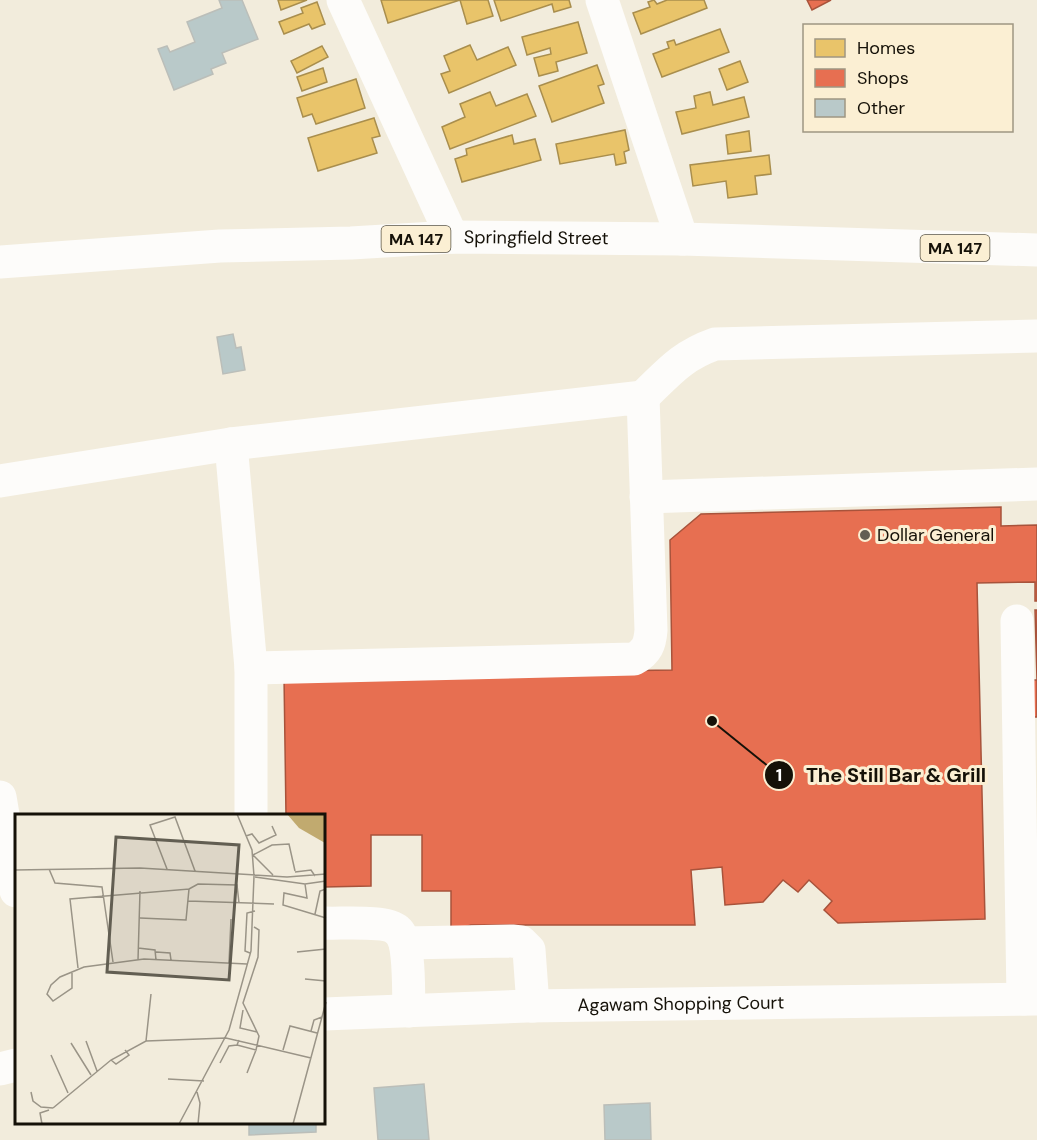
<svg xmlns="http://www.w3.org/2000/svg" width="1037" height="1140" font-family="'DM Sans',sans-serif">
  <rect width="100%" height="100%" fill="#f2ecdc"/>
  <g fill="#e9c46a" stroke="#a98e4d" stroke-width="1.5">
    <path d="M278 0H307L281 10Z"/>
    <path d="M381 0H488L493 16 467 24 460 0 388 23Z"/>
    <path d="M494 0H569L571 7 554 12 552 4 501 21Z"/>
    <path d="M654 0 657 4 667 0H704L707 8 641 34 633 13 650 7 648 2Z"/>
    <path d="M317 2 325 24 312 29 309 24 284 34 279 22 303 13 301 8Z"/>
    <path d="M578 22 587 53 556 62 558 71 539 76 534 58 551 54 550 48 527 55 522 37Z"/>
    <path d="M720 29 729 52 662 77 653 54 669 48 667 42 674 40 676 45Z"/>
    <path d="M470 45 477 60 508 47 516 65 449 93 441 74 450 71 444 56Z"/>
    <path d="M322 46 328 57 297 73 291 61Z"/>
    <path d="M740 61 748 82 727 90 719 69Z"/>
    <path d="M597 65 604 84 598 86 604 103 552 122 539 86Z"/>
    <path d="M323 68 327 82 302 91 297 77Z"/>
    <path d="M356 79 365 108 316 124 312 114 303 117 297 98Z"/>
    <path d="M490 92 496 106 527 94 536 116 450 149 442 127 465 117 460 104Z"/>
    <path d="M710 92 713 105 744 97 749 117 682 134 676 112 696 108 694 96Z"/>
    <path d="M374 118 380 136 372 138 377 153 318 171 308 138Z"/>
    <path d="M625 130 629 150 624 152 626 163 616 165 614 154 560 164 556 144Z"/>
    <path d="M749 131 751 151 728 154 726 135Z"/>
    <path d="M512 135 514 144 535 139 541 160 462 182 455 159 467 155 466 149Z"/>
    <path d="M769 155 771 174 755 176 757 194 728 198 726 181 693 186 690 165Z"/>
  </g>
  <g fill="#e76f51" stroke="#a8533b" stroke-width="1.5">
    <path d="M807 0H831L812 10Z"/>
    <path d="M1001 507V526L1037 525V601H1035V582L977 583 985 919 838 923 824 910 832 901 809 880 798 892 783 880 763 902 725 905 722 867 691 870 695 925H471L451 931V891H422V835H371V886L324 887V816H286L284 676 672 670 670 540 701 514Z"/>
    <path d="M1035 610H1037V717H1031L1030 680H1037Z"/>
  </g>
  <g fill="#b9c9c9" stroke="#bbbeb9" stroke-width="1.5">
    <path d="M219 0H242L258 39 222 53 226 63 211 69 213 74 174 90 158 49 167 46 170 52 195 42 187 22 222 8Z"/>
    <path d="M233 334 236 348 241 347 245 370 223 374 217 337Z"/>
    <path d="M424 1084 429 1140H378L374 1088Z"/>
    <path d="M650 1103 651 1140H605L604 1105Z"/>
    <path d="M249 1124H316V1132L249 1135Z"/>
  </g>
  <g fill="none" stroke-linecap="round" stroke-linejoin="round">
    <g stroke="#fdfcfa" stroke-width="33">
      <path d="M343 0 452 237"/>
      <path d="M602 0 682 239"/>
      <path d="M643 397C668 373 681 356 715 344L1037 336"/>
      <path d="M231 444 251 668V816"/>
      <path d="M0 481 231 444 643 397 651 630C650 644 647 652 634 659L251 668"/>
      <path d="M646 497 1037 484"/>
      <path d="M1017 621 1023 999"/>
      <path d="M0 797 16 891"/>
      <path d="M324 923C340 924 386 920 397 930 411 941 408 992 409 1011"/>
      <path d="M405 943 512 941 521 942 529 950 533 1006"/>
      <path id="s1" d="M324 1014 527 1006 1037 999"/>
      <path d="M0 1069 16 1065"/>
    </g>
    <path stroke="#fdfcfa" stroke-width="33" id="s2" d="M0 262 220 246 351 243 452 237 682 239 1037 250"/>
  </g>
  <circle fill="#625e52" stroke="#fbefd3" stroke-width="2" cx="865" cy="535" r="6"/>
  <g text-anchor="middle" stroke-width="6" stroke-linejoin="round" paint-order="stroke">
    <g fill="#fbefd3" stroke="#5a5445" stroke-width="1.5">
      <rect x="381.5" y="226" width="69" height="26" rx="4.5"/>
      <rect x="920.5" y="235" width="69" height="26" rx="4.5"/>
    </g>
    <g font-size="16" font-weight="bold" fill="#151108">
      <text x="416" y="245">MA 147</text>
      <text x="955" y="254">MA 147</text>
    </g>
    <g font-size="18" fill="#151108" stroke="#fbefd3">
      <text dy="6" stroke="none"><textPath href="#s2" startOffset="537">Springfield Street</textPath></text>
      <text dy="6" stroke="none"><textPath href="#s1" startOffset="357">Agawam Shopping Court</textPath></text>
    </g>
    <g font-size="18" fill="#151108" stroke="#fbefd3" text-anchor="start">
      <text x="877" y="541">Dollar General</text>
    </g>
  </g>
  <g transform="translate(15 814)">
    <rect width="310" height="310" fill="#f2ecdc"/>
    <path d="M272 0H310V29L284 14Z" fill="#c1aa6f"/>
    <path fill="none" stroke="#9a9487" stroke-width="1.5" d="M222 0 237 36 239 62M231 22 237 20 244 29 261 21 257 12M238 41 257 31 274 30 280 57M238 41 258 61M34 55 40 69 87 73 98 148M152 55 135 11 160 3 180 57M0 56 125 54 272 63 311 60M280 58 296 56 300 62M240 63 290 70 311 67M290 70 292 84 269 79 268 91 311 104M174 75 183 70 222 71 224 89M173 87 259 90M300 100 305 77 311 75M123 134 140 136 141 146M141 138 155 139 156 146M282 138 311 135M235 139 230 137 232 99 240 97M123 146 125 77M214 149 216 105M63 154 55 85 174 75 171 106 125 104M57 159V174L38 187 32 180 36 171 45 163 69 153 129 145 232 150M290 165 311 167M228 196 225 214 242 218M296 217 299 206 307 203M224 226 222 231 241 236 244 222 228 189 243 143 244 116 239 113M71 227 82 257M131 227 136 180M56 229 76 261M268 236 275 212 302 219M36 241 53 279M96 246 101 250 114 241 110 236M205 249 214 232 222 231M232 259 241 236M153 265 189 267M16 278 18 287 26 293 38 294M182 278 185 289 183 310M38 294 96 246 131 227 211 224 296 244M27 310 25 299 34 296M164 310 214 216 236 137 239 62M278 310 311 188"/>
    <path fill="#625e52" fill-opacity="0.15" stroke="#625e52" stroke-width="3" d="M101 23 224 31 214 166 92 158Z"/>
    <rect width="310" height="310" fill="none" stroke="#151108" stroke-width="3"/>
  </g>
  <path fill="none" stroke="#151108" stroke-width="2" d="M712 721L779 775"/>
  <g fill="#151108" stroke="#fbefd3" stroke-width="2">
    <circle cx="712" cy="721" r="6"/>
    <circle cx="779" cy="775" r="15"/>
  </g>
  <g font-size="18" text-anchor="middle" font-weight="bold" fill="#fff">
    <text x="779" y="781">1</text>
  </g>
  <g font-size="20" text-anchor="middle" font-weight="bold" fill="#151108" stroke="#fbefd3" stroke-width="6" stroke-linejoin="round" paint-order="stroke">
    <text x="896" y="782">The Still Bar &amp; Grill</text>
  </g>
  <rect x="803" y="24" width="210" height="108" fill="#fbefd3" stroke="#9f9682" stroke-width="1.5"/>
  <rect x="815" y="39" width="30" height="18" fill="#e9c46a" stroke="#9f9682" stroke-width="1.5"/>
  <text x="857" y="54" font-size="18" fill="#151108">Homes</text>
  <rect x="815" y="69" width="30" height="18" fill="#e76f51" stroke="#9f9682" stroke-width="1.5"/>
  <text x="857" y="84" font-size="18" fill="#151108">Shops</text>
  <rect x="815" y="99" width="30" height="18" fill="#b9c9c9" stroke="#9f9682" stroke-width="1.5"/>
  <text x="857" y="114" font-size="18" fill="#151108">Other</text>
</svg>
